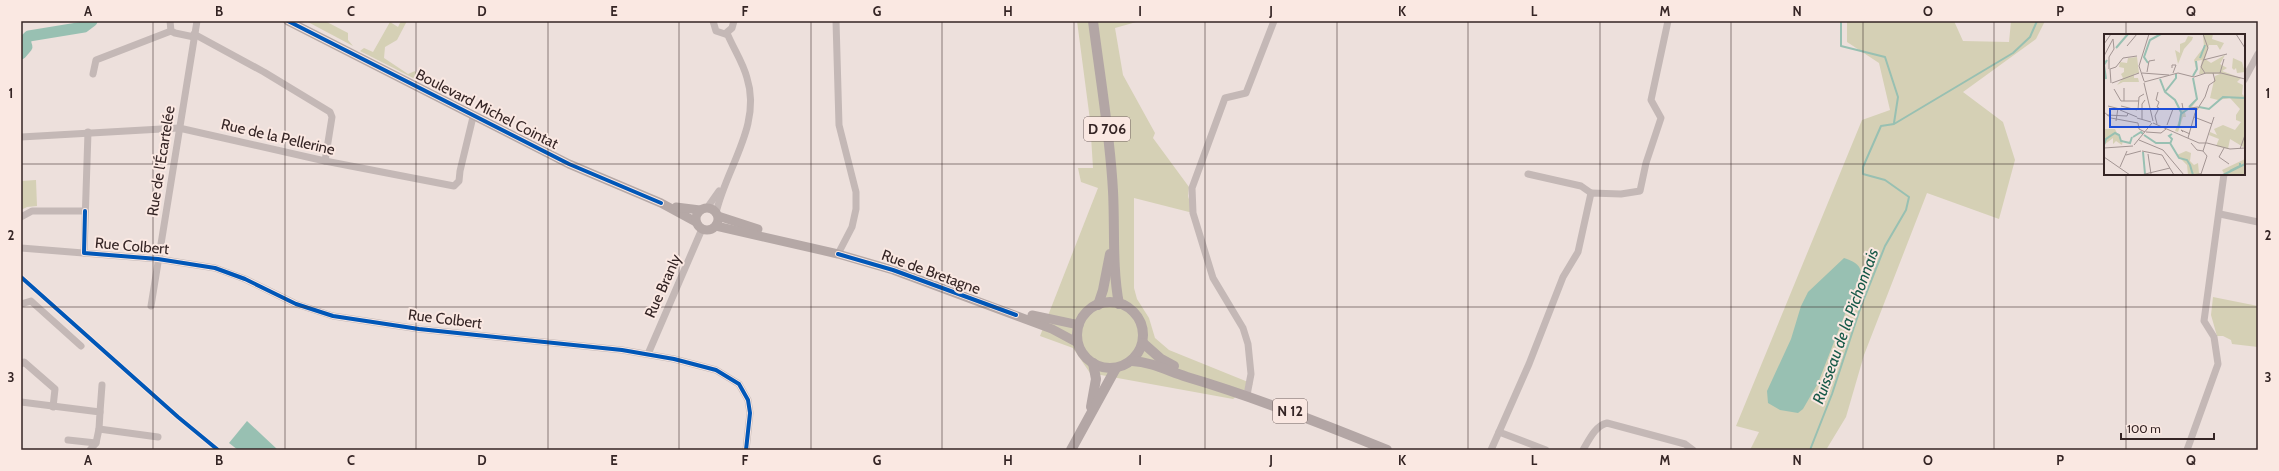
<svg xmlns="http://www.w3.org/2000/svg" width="2279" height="471" font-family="Cabin,sans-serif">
  <rect width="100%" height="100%" fill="#ede0dc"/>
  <g fill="#d5d0b5">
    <path d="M306 21H325L348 33V40L353 46Z"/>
    <path d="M401 21H407L397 40 385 47 384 58 408 74 415 71 420 79 419 81 360 51 364 48 373 52 390 22 398 27Z"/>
    <path d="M1077 21H1140L1115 28 1123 75 1155 133 1153 138 1189 187 1188 196 1193 213 1134 198V288L1137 299 1149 318 1155 338 1169 350 1253 384 1233 399 1090 373 1073 348 1040 336 1098 188 1081 182 1078 168H1093L1090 120Z"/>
    <path d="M1847 21H1954L1963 41 2009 42 2011 21H2045L2036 39 1963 92 2003 122 2015 160 1999 219 1927 193 1864 355 1846 417 1826 450H1750L1759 432 1736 426 1862 120 1890 110 1879 63 1847 42Z"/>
    <path d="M36 180 37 206 27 207 21 210V181Z"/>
    <path d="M2213 297 2258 306V347L2232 344 2231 340 2223 336H2217L2211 315Z"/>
  </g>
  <g fill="#98c0b2">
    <path d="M1844 258C1852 261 1860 263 1861 273L1818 383 1803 409 1798 413 1780 410 1768 403 1767 391 1791 339 1801 306 1808 292Z"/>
    <path d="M247 421 278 450H238L229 443Z"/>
  </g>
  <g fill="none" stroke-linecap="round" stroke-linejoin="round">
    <g stroke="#98c0b2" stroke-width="2">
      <path d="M1841 21V46L1885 57 1898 97 1894 123"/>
      <path d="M1810 450 1832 394 1860 309 1885 246 1906 210 1909 197 1885 180 1863 174V167L1881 126 1894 124 2013 53 2030 37 2037 21"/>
    </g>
    <path stroke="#98c0b2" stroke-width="11" d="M21 54 27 47 25 40 29 36 84 27 92 21"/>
    <g stroke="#c4b8b6" stroke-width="7">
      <path d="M170 21 171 31 175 33 194 37"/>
      <path d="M713 21 716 31 725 34 732 28 734 21"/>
      <path d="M836 21 839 125 856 192V209L852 227 838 254"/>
      <path d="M194 34 264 72 330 112 332 117 325 161"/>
      <path d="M93 74 96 60 171 31"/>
      <path d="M2244 80 2258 54"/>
      <path d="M21 137 179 128 325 161 454 186 459 181 460 171 473 117"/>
      <path d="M1528 174 1581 186 1591 193"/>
      <path d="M707 208 719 191"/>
      <path d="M716 213C726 168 762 125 747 78 743 62 733 48 727 33"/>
      <path d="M2220 214 2258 222"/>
      <path d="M21 217 32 211H85"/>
      <path d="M21 248 158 259 215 268 245 279 296 304 333 316 419 329 622 350 674 359 716 370 739 384 748 400 750 413 746 450"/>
      <path d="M84 253 88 132"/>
      <path d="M21 304 31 301 81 346"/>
      <path d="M151 306 197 21"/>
      <path d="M648 354 702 229"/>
      <path d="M21 364 24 362 55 389 53 407"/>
      <path d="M1247 395 1251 374 1248 344 1243 328 1213 278 1193 213 1192 188 1225 98 1246 93 1274 21"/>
      <path d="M21 402 100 412 99 429 158 437"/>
      <path d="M100 412 102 385"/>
      <path d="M1499 432 1529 364 1563 277 1578 252 1591 193 1621 194 1640 191 1646 163 1661 118 1651 100 1668 21"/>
      <path d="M68 440 96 443"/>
      <path d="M90 450 96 443 99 429"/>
      <path d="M1491 450 1499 432 1546 450"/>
      <path d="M1583 450C1589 440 1595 426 1607 423L1685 444 1693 450"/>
      <path d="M2187 450 2218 364 2214 337 2204 321 2224 174"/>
    </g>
    <g stroke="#b5a8a6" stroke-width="9">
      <path d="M288 21 569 164 661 203 696 222"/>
      <path d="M676 207 700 210"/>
      <circle cx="707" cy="219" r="11"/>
      <path d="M718 216 758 229"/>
      <path d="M716 226 838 254 893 270 1052 329 1078 343"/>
      <path d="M1032 315 1079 325"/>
    </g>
    <g stroke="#b3a6a5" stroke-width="10">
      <path d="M1093 21C1100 77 1110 134 1113 191 1115 229 1112 267 1119 304"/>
      <circle cx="1110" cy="335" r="33"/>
      <path d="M1098 305 1103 290 1110 254"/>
      <path d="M1143 343 1161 359 1174 366"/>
      <path d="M1132 361C1152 362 1168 371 1187 377 1255 397 1321 423 1387 450"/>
      <path d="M1091 407 1096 379 1093 363"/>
      <path d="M1071 450 1116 368"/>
    </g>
    <defs>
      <g id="cycleway">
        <path d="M288 21 569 164 661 203"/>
        <path d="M85 211 84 253 158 259 215 268 245 279 296 304 333 316 419 329 622 350 674 359 716 370 739 384 748 400 750 413 746 450"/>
        <path d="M838 254 893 270 1016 315"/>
        <path d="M21 277 178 417 218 450"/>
      </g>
    </defs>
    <use href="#cycleway" stroke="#fae8e2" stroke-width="6"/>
    <use href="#cycleway" stroke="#0057b8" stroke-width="4"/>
  </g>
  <path fill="none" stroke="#352525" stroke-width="1" stroke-opacity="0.55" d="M153 21V450M285 21V450M416 21V450M548 21V450M679 21V450M811 21V450M942 21V450M1074 21V450M1205 21V450M1337 21V450M1468 21V450M1600 21V450M1731 21V450M1863 21V450M1994 21V450M2126 21V35M21 164H2105M2244 164H2258M2126 174V450M21 307H2258"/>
  <g text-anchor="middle" stroke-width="4" stroke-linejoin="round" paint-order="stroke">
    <g fill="#fae8e2" stroke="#70605e" stroke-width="1">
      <rect x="1084" y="117" width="46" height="24" rx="3"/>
      <rect x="1273" y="399" width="34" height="24" rx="3"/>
    </g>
    <g font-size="14" font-weight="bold" fill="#352525">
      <text x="1107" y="134">D 706</text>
      <text x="1290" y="416">N 12</text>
    </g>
    <g font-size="15" fill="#352525" stroke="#fae8e2">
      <text transform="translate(487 109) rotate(27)" y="5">Boulevard Michel Cointat</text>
      <text transform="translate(278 137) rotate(13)" y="5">Rue de la Pellerine</text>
      <text transform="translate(161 161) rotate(-81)" y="5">Rue de l'Écartelée</text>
      <text transform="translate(132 246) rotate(5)" y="5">Rue Colbert</text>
      <text transform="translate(931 272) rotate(20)" y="5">Rue de Bretagne</text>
      <text transform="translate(663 286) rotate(-66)" y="5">Rue Branly</text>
      <text transform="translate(445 319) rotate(7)" y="5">Rue Colbert</text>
    </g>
    <g font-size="16" font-style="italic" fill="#175948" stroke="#fae8e2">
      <text transform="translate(1845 326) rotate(-70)" y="6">Ruisseau de la Pichonnais</text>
    </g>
  </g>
  <g transform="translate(2104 34)">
    <rect width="141" height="141" fill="#ede0dc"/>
    <path d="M99 0H109L108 5 120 9 116 16 113 11H105L101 25 107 29 121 21 116 30 123 34 118 37 137 44 133 48 139 51 138 60 141 63V114L126 105 124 115 112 112 115 105 105 101 106 98 113 101 110 95 119 91 131 96 137 88 132 86V81L136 75 126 64 114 66 106 64 111 42 116 40H95L98 26 92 27V34L90 26 100 13ZM84 2 89 3 88 6 80 15 74 30 71 16 76 19V10L81 8ZM33 23 35 39 30 40V44H34L35 48H19L13 51 19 44 17 40 20 38V34L15 33 16 28 23 29 24 24ZM129 24 138 28 141 38 133 39 132 34 130 36 128 34ZM93 66 88 73 81 78 82 83H79L74 98 71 97 78 79 76 75 82 77ZM0 86 1 95H11L16 106H19L18 111 12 107 9 110V104L0 111ZM82 117 87 119 86 127 90 131 94 129 95 139 101 141H84L83 131 73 121ZM141 125V141H121L118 136Z" fill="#d5d0b5"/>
    <path fill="none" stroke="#98c0b2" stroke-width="2" d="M12 14 24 0M96 24 101 11M44 29 40 23 46 6 57 0M89 42 93 35 92 27M2 45 0 31 3 26M56 45 61 58 71 66 78 80M61 58 72 44V40M85 73 93 65 89 44M95 73 105 75 119 63 141 64M75 92 77 80 84 75M40 101 52 109H66L75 124 83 126 86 131 89 141M29 103 37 98 39 100M66 110 68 105 65 102 68 100M0 111 2 105 11 99 15 101 17 107 26 109 28 103M39 118 41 140M126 137 136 132V129M119 141 141 130"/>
    <path fill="none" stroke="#a39593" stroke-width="1" d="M99 0 104 14 97 33 101 39M132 0 141 14M0 10 7 0M23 12 33 0M0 22 9 5M99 26 123 20M68 34V31H72L69 39M5 35V23L10 15 9 5M6 35 12 33 19 24 33 22M6 35 7 49M43 38 45 27 51 26M38 39 65 41M116 39 120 25M40 47 35 32 45 0M40 48 74 39 90 43 102 39H117L141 45M8 49 35 39M40 49 49 87M10 55 17 67M17 67H35M20 67V54M78 69 79 75 94 73M4 72 16 75M17 72 33 76M16 76 33 83M34 76 35 63 40 60M0 78 7 84 34 89 35 95 41 98M3 81 23 82 24 79M90 83 108 90M33 84 47 88M38 85V70L41 66M12 87 14 74M49 89 95 109H103L126 115 141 114M53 90 51 82 55 74 53 73 55 68 52 66 54 58M63 91 69 75M42 98 57 99 62 95M79 98 77 96 86 100M84 104 91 79 101 63 105 51 111 47 109 39M35 106 59 116 80 141M87 109 93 116 99 117M30 111 48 89M0 114 29 112M120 114 115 123 125 130M136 115 141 101M38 117 58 121 70 141M44 120 47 140M22 121 37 117M0 123 26 141M16 133 23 117M97 140 103 122 99 117 110 83M37 141 66 134M85 141 97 140"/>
    <path fill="#1d4ed8" fill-opacity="0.15" stroke="#1d4ed8" stroke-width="2" d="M6 75H92V93H6Z"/>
    <rect width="141" height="141" fill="none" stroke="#352525" stroke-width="2"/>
  </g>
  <rect width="2279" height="471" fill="none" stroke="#fae8e2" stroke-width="44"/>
  <path d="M2121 433v6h93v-6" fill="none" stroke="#352525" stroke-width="2"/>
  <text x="2127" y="433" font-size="12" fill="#352525" stroke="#fae8e2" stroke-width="3" paint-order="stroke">100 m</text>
  <rect x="22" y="22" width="2235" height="427" fill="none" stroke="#352525" stroke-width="1.5"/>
  <g font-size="13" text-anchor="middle" font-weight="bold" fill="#352525">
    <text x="88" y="16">A</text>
    <text x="219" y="16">B</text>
    <text x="351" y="16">C</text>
    <text x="482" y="16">D</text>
    <text x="614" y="16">E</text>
    <text x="745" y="16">F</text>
    <text x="877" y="16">G</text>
    <text x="1008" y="16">H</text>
    <text x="1140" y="16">I</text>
    <text x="1271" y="16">J</text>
    <text x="1402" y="16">K</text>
    <text x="1534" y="16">L</text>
    <text x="1665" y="16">M</text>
    <text x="1797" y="16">N</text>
    <text x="1928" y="16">O</text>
    <text x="2060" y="16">P</text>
    <text x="2191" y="16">Q</text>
    <text x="11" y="98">1</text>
    <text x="2268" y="98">1</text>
    <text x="11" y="240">2</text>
    <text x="2268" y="240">2</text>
    <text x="11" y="382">3</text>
    <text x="2268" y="382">3</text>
    <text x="88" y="465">A</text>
    <text x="219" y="465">B</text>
    <text x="351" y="465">C</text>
    <text x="482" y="465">D</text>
    <text x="614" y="465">E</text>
    <text x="745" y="465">F</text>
    <text x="877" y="465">G</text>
    <text x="1008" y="465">H</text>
    <text x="1140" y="465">I</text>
    <text x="1271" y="465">J</text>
    <text x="1402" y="465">K</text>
    <text x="1534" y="465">L</text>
    <text x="1665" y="465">M</text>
    <text x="1797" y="465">N</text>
    <text x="1928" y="465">O</text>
    <text x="2060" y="465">P</text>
    <text x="2191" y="465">Q</text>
  </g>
</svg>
